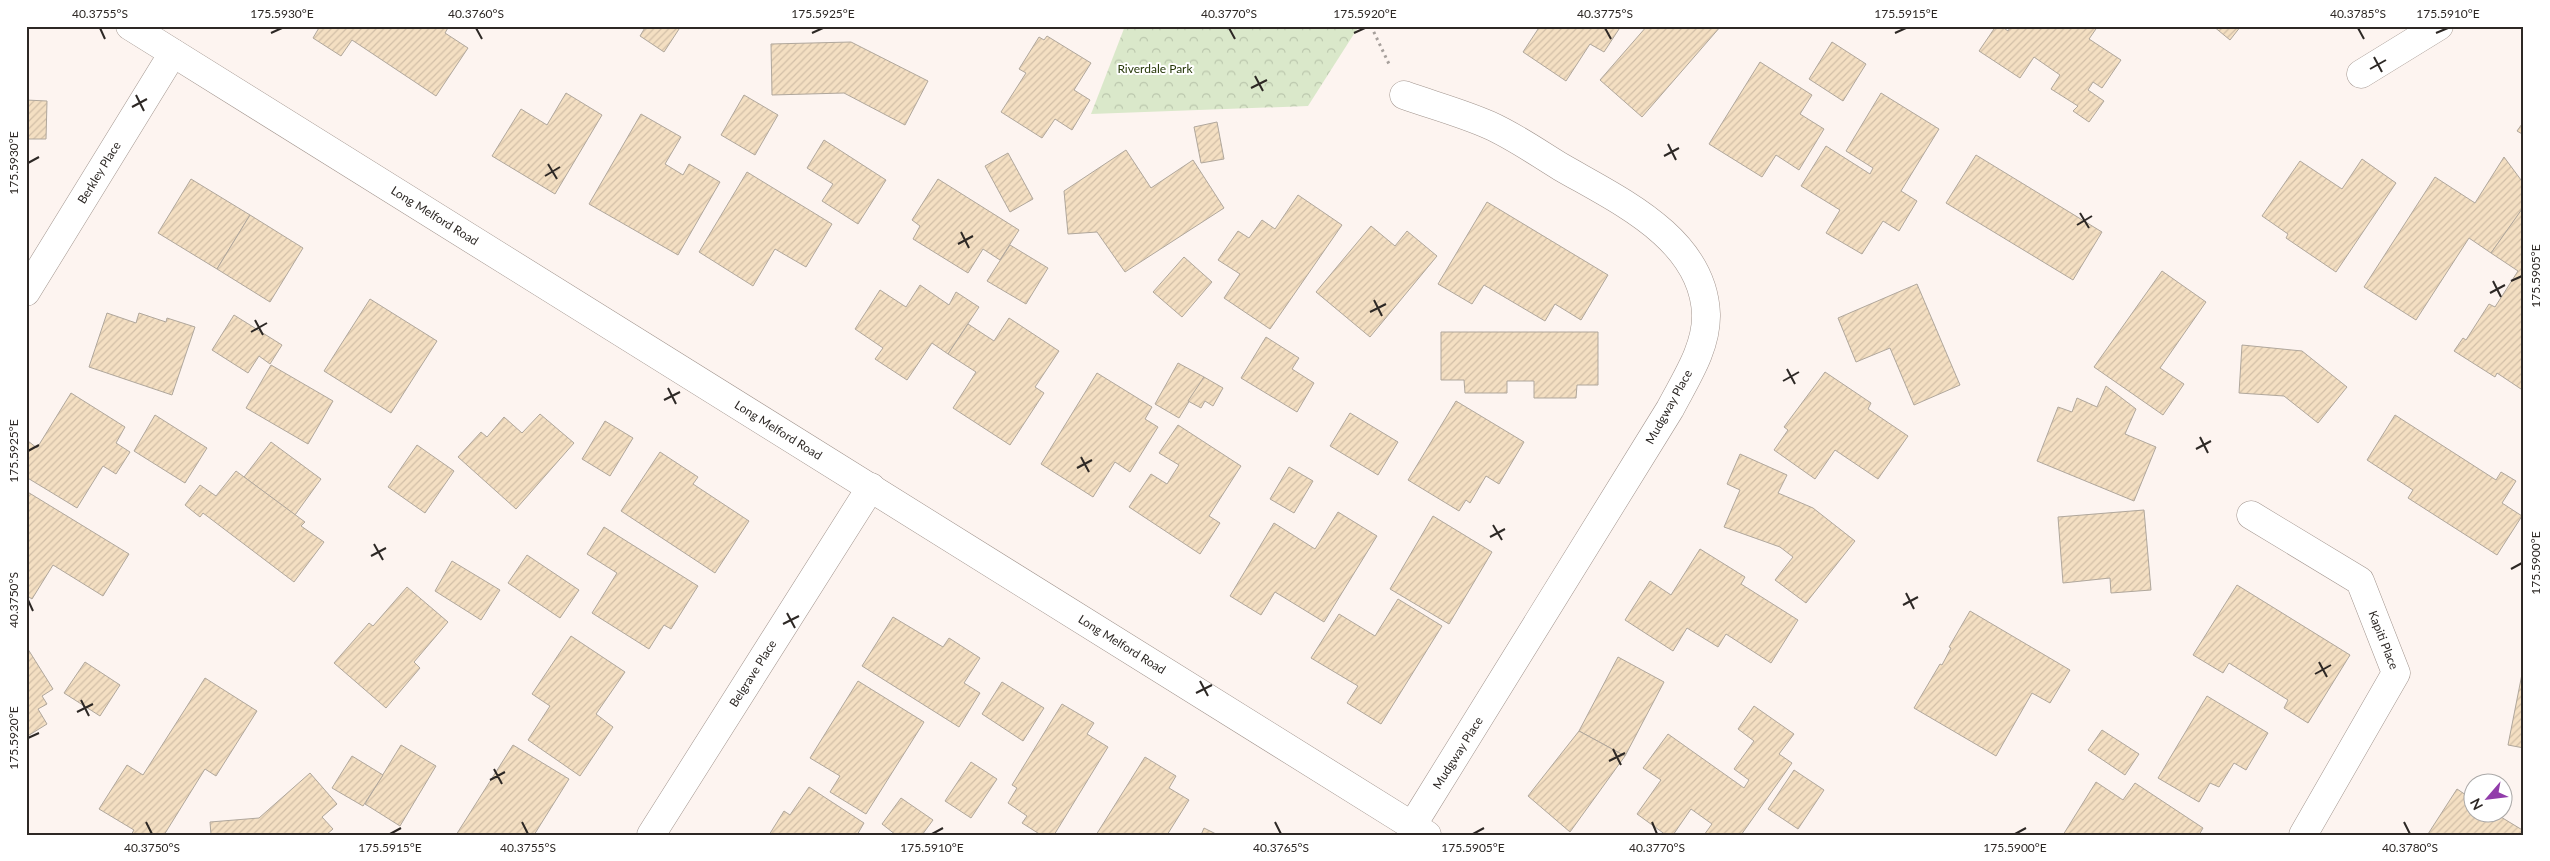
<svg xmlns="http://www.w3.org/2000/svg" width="2550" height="861" font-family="Lato,sans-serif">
  <defs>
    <pattern id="forest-crowns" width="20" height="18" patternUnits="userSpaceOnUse" patternTransform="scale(1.25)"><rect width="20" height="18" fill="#dae8ca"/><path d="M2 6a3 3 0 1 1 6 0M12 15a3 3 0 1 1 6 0" fill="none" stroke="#bbc7ad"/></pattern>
    <pattern id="building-hatch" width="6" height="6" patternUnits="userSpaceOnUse" patternTransform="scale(1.25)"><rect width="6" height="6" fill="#f4dfc2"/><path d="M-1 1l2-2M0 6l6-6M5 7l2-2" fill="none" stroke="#d2bfa7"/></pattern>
  </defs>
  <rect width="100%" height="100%" fill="#fdf4f0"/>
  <path fill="url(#forest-crowns)" d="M1125 26H1359L1308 106 1091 114Z"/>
  <g fill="url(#building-hatch)" stroke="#b0a79c">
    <path d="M320 26H449L445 33 468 48 436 96 352 40 341 56 313 38Z"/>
    <path d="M646 26H681L664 52 640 36Z"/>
    <path d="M1540 26H1621L1604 52 1590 44 1566 81 1523 52Z"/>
    <path d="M1647 26H1721L1642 117 1600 80Z"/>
    <path d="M1996 26H2001L2008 31 2011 26H2098L2089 39 2121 60 2102 88 2093 82 2088 90 2104 101 2089 122 2073 111 2078 106 2051 89 2060 75 2034 57 2020 78 1979 51Z"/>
    <path d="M2213 26H2241L2230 40Z"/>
    <path d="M1047 36 1091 63 1074 90 1090 100 1072 130 1055 119 1042 138 1001 112 1026 73 1019 69 1039 37 1044 40Z"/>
    <path d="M851 42 928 81 905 125 844 93 772 95 771 44Z"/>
    <path d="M1832 42 1866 64 1843 101 1809 79Z"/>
    <path d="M1760 62 1812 95 1800 114 1824 129 1799 170 1776 155 1762 177 1709 144Z"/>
    <path d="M566 93 602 115 555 194 492 156 521 109 547 125Z"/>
    <path d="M1881 93 1939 129 1901 191 1917 201 1899 231 1883 221 1862 254 1826 233 1840 210 1801 186 1826 146 1870 174 1873 168 1846 151Z"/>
    <path d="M744 95 778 115 755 155 721 135Z"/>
    <path d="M26 100 47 101 46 139H26Z"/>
    <path d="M641 114 681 137 665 164 683 175 689 164 720 182 678 255 589 204Z"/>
    <path d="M2524 121V135L2517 131Z"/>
    <path d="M1217 122 1224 159 1201 163 1194 127Z"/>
    <path d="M824 140 886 180 858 224 822 201 833 184 807 168Z"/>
    <path d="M1126 150 1151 188 1193 160 1224 208 1125 272 1097 232 1068 234 1064 191Z"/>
    <path d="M1008 153 1033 199 1010 212 985 166Z"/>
    <path d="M1976 155 2102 232 2073 280 1946 203Z"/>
    <path d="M2504 157 2524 184V207L2491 253 2469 238 2416 320 2364 287 2435 177 2475 203Z"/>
    <path d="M2362 159 2396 183 2336 272 2286 238 2288 234 2262 216 2300 161 2342 189Z"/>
    <path d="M747 172 832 224 806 267 775 249 753 286 699 252Z"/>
    <path d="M191 179 250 215 217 269 158 233Z"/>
    <path d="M938 179 1019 230 1000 260 983 249 968 273 913 239 920 226 912 220Z"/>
    <path d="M1298 195 1342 225 1270 329 1224 298 1240 274 1218 260 1238 231 1249 238 1262 220 1275 229Z"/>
    <path d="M1487 202 1608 275 1581 320 1555 304 1545 321 1484 285 1472 304 1438 284Z"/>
    <path d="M2522 209 2524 210V391L2497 373 2495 377 2454 351 2463 338 2466 340 2489 304 2495 307 2518 271 2491 253Z"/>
    <path d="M250 215 303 248 270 302 217 269Z"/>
    <path d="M1371 226 1395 246 1407 231 1437 256 1370 337 1316 292Z"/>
    <path d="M1010 245 1048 268 1026 304 987 281Z"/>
    <path d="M1184 257 1212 282 1182 317 1153 292Z"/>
    <path d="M2162 271 2206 302 2160 368 2184 384 2163 415 2094 367Z"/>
    <path d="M1917 284 1960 385 1914 405 1890 348 1856 362 1838 318Z"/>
    <path d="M920 285 949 305 956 292 979 307 948 354 932 343 907 380 875 359 883 348 855 329 880 290 906 307Z"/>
    <path d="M370 299 437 341 391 413 324 371Z"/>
    <path d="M107 313 136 323 139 313 166 322 167 318 195 327 172 395 89 367Z"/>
    <path d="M234 315 282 345 270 364 259 356 248 373 212 350Z"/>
    <path d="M1009 318 1059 351 1035 387 1044 393 1010 445 953 408 976 372 948 354 968 324 994 341Z"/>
    <path d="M1441 332H1598V385H1577L1576 398H1534V381H1507V393H1465L1464 380H1441Z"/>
    <path d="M1266 337 1299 358 1292 369 1314 383 1297 412 1241 378Z"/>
    <path d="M2242 345 2302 351 2347 387 2318 423 2284 396 2239 393Z"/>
    <path d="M1178 363 1204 377 1179 418 1155 404Z"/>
    <path d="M271 365 333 401 308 444 246 408Z"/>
    <path d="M1825 372 1871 403 1868 409 1908 436 1878 479 1835 450 1815 479 1774 450 1788 430 1784 427Z"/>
    <path d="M1097 373 1152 407 1145 419 1158 427 1130 472 1115 462 1093 497 1041 464Z"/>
    <path d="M1204 377 1223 388 1213 406 1205 401 1201 408 1188 401Z"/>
    <path d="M2106 386 2136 409 2125 434 2156 447 2134 501 2037 461 2058 407 2072 412 2077 398 2097 407Z"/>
    <path d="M71 393 125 427 116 443 130 452 116 474 103 466 77 508 26 477V443L28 441 37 448Z"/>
    <path d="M1456 401 1524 442 1499 484 1486 476 1470 503 1466 500 1459 511 1408 480Z"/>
    <path d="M1350 413 1398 442 1378 475 1330 446Z"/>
    <path d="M540 414 574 443 516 509 458 457 481 432 487 437 504 417 522 433Z"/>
    <path d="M155 415 207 448 185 483 134 451Z"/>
    <path d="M2395 415 2496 480 2501 472 2516 481 2502 503 2522 516 2497 555 2408 498 2413 490 2367 460Z"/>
    <path d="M605 421 633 438 610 476 582 459Z"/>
    <path d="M1178 425 1241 466 1209 516 1220 523 1200 554 1129 507 1151 474 1167 484 1179 465 1159 453Z"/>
    <path d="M271 442 321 479 295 515 244 477Z"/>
    <path d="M417 445 454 471 425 513 388 487Z"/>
    <path d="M660 452 698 477 693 484 749 521 715 573 621 511Z"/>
    <path d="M1740 454 1787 475 1778 493 1813 508 1855 541 1806 603 1775 580 1793 557 1780 547 1724 527 1740 490 1727 484Z"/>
    <path d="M1289 467 1313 481 1294 513 1270 499Z"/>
    <path d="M236 471 305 522 301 526 324 542 294 582 203 513 200 517 185 505 200 485 216 496Z"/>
    <path d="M26 491 129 554 103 596 53 565 32 599 26 595Z"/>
    <path d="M2144 510 2151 590 2111 593 2110 578 2063 583 2058 517Z"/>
    <path d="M1338 512 1377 536 1324 622 1275 592 1261 615 1230 596 1274 523 1315 549Z"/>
    <path d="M1433 516 1492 552 1449 624 1390 589Z"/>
    <path d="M604 527 698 586 671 629 664 625 649 649 592 613 617 573 587 554Z"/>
    <path d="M1700 549 1745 577 1741 584 1798 620 1771 663 1726 634 1718 647 1687 628 1673 651 1625 620 1650 581 1671 595Z"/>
    <path d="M527 555 579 590 560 618 508 583Z"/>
    <path d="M452 561 500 590 481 620 435 591Z"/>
    <path d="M2237 585 2350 655 2308 723 2284 708 2288 700 2229 663 2223 673 2193 655Z"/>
    <path d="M407 587 448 622 414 662 420 668 386 708 334 663 369 623 373 626Z"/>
    <path d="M1398 599 1442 626 1381 724 1347 703 1358 686 1311 658 1339 614 1375 636Z"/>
    <path d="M1970 611 2070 670 2050 703 2032 693 1996 756 1914 708 1940 664 1942 665 1951 648 1949 647Z"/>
    <path d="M893 617 943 647 949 638 980 658 964 683 980 693 959 727 862 666Z"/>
    <path d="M571 636 625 672 596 714 613 727 580 776 528 740 550 706 532 694Z"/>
    <path d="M26 646 53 689 42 696 47 704 38 709 47 724 26 737Z"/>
    <path d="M1618 657 1664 682 1625 756 1579 731Z"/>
    <path d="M85 662 120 685 100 716 64 693Z"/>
    <path d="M2522 674 2524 675V748L2508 745Z"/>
    <path d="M205 678 257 711 216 776 205 769 164 835H131L134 830 99 809 127 765 143 775Z"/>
    <path d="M858 681 924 722 866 814 830 792 840 776 810 758Z"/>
    <path d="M1002 682 1044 708 1023 741 982 714Z"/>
    <path d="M2207 696 2268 733 2246 770 2234 763 2219 787 2210 783 2199 802 2158 778Z"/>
    <path d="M1062 704 1094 723 1087 734 1108 747 1054 835H1041L1022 823 1027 816 1008 803 1017 788 1012 785Z"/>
    <path d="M1754 706 1794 734 1779 754 1792 763 1741 835H1704L1712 824 1691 809 1673 835H1666L1637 814 1661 780 1643 768 1668 734 1744 788 1749 780 1734 769 1754 741 1738 729Z"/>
    <path d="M2102 730 2139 754 2125 775 2088 750Z"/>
    <path d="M1579 731 1625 756 1570 832 1528 796Z"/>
    <path d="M401 745 436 766 400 826 365 804Z"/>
    <path d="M513 745 569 779 534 835H456Z"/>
    <path d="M352 756 383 775 363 806 332 788Z"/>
    <path d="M1145 757 1176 776 1169 788 1189 800 1167 835H1096Z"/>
    <path d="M971 762 997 779 971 818 945 801Z"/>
    <path d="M1794 770 1824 790 1798 829 1768 809Z"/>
    <path d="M310 773 337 804 322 817 333 829 326 835H211L210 822 259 818Z"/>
    <path d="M2096 782 2123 800 2135 783 2203 828 2199 835H2063Z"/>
    <path d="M809 787 864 823 857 835H769L784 811 790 815Z"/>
    <path d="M2457 789 2472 799V814H2496L2524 831V835L2428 834Z"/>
    <path d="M901 798 933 820 922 835H896L882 824Z"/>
    <path d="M1204 828 1218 835H1201Z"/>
  </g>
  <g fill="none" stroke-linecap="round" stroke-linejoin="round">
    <defs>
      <g id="street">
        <path id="s1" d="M130 26 1427 835"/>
        <path d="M2361 74 2439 26"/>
        <path d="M1404 95C1432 105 1462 113 1489 125 1514 136 1538 153 1561 167 1618 200 1703 238 1706 314 1707 348 1685 380 1670 409L1412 826"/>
        <path id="s2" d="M26 292 173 53"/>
        <path id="s3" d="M2251 515 2360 581 2396 673 2303 835"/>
        <path id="s4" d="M651 835 871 487"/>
      </g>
    </defs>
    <use href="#street" stroke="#a2958e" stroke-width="29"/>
    <path stroke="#a69f9b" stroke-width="3" stroke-dasharray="2.5 4" stroke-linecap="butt" d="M1371 26 1389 64"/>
    <use href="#street" stroke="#fff" stroke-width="28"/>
  </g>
  <path fill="none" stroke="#2d2825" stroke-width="2" d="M100 28 105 39M476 28 482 39M1229 28 1235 39M1605 28 1611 39M2358 28 2364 39M271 33 282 28M812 33 823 28M1354 33 1365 28M1895 33 1906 28M2436 33 2448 28M2374 57 2382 72M2370 69 2386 60M1255 76 1263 91M1251 88 1267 80M136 95 144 111M132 107 147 99M1668 144 1676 160M1664 156 1679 148M28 163 39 157M548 164 557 179M545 176 560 167M2080 213 2089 228M2077 225 2092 216M961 232 969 248M958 244 973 236M2493 281 2501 297M2511 281 2522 276M2490 293 2505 285M1374 300 1382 316M1370 312 1386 304M255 320 263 335M251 332 267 323M1787 369 1795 384M1783 381 1799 372M668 388 676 404M664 400 680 392M2200 437 2208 453M2196 449 2211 441M28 451 39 445M1081 457 1089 472M1077 468 1092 460M1493 525 1502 540M1490 537 1505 529M374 544 383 560M371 556 386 548M2511 569 2522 563M1906 593 1914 609M28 600 33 611M1903 605 1918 597M787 613 795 628M783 624 799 616M2319 662 2327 677M2315 674 2331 665M1200 681 1208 696M1196 693 1212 685M81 700 89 716M77 712 93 704M28 738 39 733M1613 749 1621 765M1609 761 1625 753M494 769 502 784M490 780 505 772M146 822 152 834M522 822 528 834M1275 822 1281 834M1652 822 1657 834M2404 822 2410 834M390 834 401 828M932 834 943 828M1473 834 1484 828M2015 834 2026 828"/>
  <g text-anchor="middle" stroke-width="4" stroke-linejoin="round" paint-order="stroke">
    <g font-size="12" fill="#263808" stroke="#fff">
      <text x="1155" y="73">Riverdale Park</text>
    </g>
    <g font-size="12" fill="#2d2825" stroke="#fff">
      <text dy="4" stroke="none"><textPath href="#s2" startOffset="140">Berkley Place</textPath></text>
      <text dy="4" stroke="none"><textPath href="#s1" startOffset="359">Long Melford Road</textPath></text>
      <text transform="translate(1669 407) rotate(-61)" y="4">Mudgway Place</text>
      <text dy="4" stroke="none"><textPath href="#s1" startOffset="764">Long Melford Road</textPath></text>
      <text dy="4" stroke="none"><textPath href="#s3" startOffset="191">Kapiti Place</textPath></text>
      <text dy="4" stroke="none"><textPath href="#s1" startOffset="1169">Long Melford Road</textPath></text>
      <text dy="4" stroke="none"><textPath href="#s4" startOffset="191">Belgrave Place</textPath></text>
      <text transform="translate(1458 753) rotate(-58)" y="4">Mudgway Place</text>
    </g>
  </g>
  <rect width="2550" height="861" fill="none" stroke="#ffffff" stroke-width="55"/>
  <g transform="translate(2488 798) rotate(242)"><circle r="24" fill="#ffffff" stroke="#aba9a8"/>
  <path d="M0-4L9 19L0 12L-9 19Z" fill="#913caa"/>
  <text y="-8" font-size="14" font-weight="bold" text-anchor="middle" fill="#2d2825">N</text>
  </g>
  <rect x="28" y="28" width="2494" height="806" fill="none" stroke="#2d2825" stroke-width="2"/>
  <g font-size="12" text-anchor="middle" fill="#2d2825">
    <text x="100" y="18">40.3755°S</text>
    <text x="282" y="18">175.5930°E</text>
    <text x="476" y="18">40.3760°S</text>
    <text x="823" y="18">175.5925°E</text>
    <text x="1229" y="18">40.3770°S</text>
    <text x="1365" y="18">175.5920°E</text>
    <text x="1605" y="18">40.3775°S</text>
    <text x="1906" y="18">175.5915°E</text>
    <text x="2358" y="18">40.3785°S</text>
    <text x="2448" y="18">175.5910°E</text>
    <text transform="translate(14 163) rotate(-90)" y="4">175.5930°E</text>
    <text transform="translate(2536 276) rotate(-90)" y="4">175.5905°E</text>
    <text transform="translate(14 451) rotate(-90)" y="4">175.5925°E</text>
    <text transform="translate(2536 563) rotate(-90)" y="4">175.5900°E</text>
    <text transform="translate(14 600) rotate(-90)" y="4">40.3750°S</text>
    <text transform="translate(14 738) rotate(-90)" y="4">175.5920°E</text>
    <text x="152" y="852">40.3750°S</text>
    <text x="390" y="852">175.5915°E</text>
    <text x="528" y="852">40.3755°S</text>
    <text x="932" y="852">175.5910°E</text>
    <text x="1281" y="852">40.3765°S</text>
    <text x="1473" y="852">175.5905°E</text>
    <text x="1657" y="852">40.3770°S</text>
    <text x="2015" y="852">175.5900°E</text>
    <text x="2410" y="852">40.3780°S</text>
  </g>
</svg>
